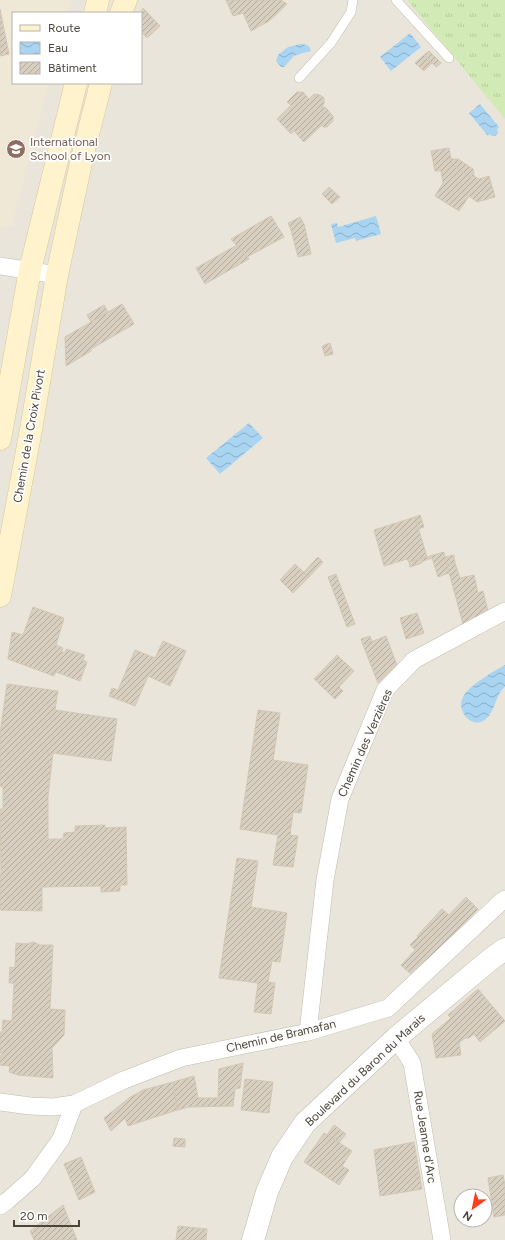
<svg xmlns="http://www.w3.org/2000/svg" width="505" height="1240" font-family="Figtree,sans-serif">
  <defs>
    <pattern id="grass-tufts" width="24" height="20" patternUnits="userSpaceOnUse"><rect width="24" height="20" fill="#d2eab5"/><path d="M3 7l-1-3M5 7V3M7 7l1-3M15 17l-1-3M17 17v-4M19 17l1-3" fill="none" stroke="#b6ca9c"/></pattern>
    <pattern id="water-waves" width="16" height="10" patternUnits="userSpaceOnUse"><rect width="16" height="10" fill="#a9d4f2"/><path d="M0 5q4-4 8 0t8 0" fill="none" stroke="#8caec5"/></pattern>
    <pattern id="building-hatch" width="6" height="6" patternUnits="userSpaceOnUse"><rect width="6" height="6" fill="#d8cfc1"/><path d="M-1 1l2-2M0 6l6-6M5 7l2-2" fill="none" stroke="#b1aa9e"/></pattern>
  </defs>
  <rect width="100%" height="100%" fill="#f6f3ec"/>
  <path fill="#eae5da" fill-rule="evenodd" d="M0 0H505V1240H0ZM13 13H141V83H13ZM461 1196H485V1220H461Z"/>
  <path fill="#efe8d6" d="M0 0H71L68 13H13V83H49L15 214 13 225 0 228Z"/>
  <path fill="url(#grass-tufts)" d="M407 0H505V119Z"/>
  <g fill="url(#water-waves)">
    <path d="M410 33 421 47 391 71 380 57Z"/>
    <path d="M300 44C306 44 310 45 311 51L303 53 294 56 284 67H281L276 61 278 55 288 47Z"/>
    <path d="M480 104 499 127 497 129 498 133 495 136H492L489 134 488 136 469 113Z"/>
    <path d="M376 216 381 234 356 241 355 238 336 243 331 224 337 223 338 227Z"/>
    <path d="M249 423 263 438 220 474 206 458Z"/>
    <path d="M505 665V687C494 695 496 714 483 721 470 728 456 709 463 697 468 686 494 671 505 665Z"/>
  </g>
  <g fill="url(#building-hatch)" stroke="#d3c7b4">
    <path d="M226 0H281L287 4 278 13 269 21 251 31 243 13 233 16Z"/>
    <path d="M143 8 160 26 147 38 141 32V13Z"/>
    <path d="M0 9 9 54 0 56Z"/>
    <path d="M429 51 441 63 436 67 424 55Z"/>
    <path d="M424 55 432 63 424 71 415 63Z"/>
    <path d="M297 92H303L309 99 314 94 320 95 324 98V104L321 106 326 108 333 116V121L327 127H323L322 125 304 142 294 131 291 134 277 119 291 105 287 102Z"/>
    <path d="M449 148 452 164 470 177 474 176 479 179 489 176 495 197 477 202 469 196 459 211 435 196 443 183 441 171H435L431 151Z"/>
    <path d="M451 159H458L473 169 474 176 470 177 452 164Z"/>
    <path d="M329 187 340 197 332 204 322 194Z"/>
    <path d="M271 216 284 237 247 257 231 239Z"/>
    <path d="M300 217 304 224 311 254 298 257 291 230 288 223Z"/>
    <path d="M237 245 249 259 205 284 196 268Z"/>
    <path d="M122 304 134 324 91 349V351L66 366 65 337Z"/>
    <path d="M104 305 108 312 91 322 87 315Z"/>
    <path d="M330 343 333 354 325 356 322 346Z"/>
    <path d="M420 515 424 527 418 529 415 517Z"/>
    <path d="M415 517 427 557 409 562 407 559 384 566 374 530Z"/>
    <path d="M444 552 449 573 438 577 432 558 421 562 422 563 410 567 409 562Z"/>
    <path d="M454 555 455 563 447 565 445 557Z"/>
    <path d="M318 557 323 562 309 577 304 572Z"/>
    <path d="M455 563 460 578 474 575 478 593 483 591 488 611 463 624 447 565Z"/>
    <path d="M295 564 309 577 293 593 280 580Z"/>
    <path d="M336 574 355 624 347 627 328 577Z"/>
    <path d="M33 607 64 618 56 645 63 648 62 652 65 653 66 649 85 655 83 660 87 662 80 681 56 672 54 676 8 659 12 632 23 635Z"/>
    <path d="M417 613 424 633 406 639 400 618Z"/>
    <path d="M370 636 372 642 363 645 361 639Z"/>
    <path d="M386 636 397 665 378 683 363 645Z"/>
    <path d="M163 641 186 651 170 686 148 676 135 706 109 696 112 688 118 690 135 650 155 658Z"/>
    <path d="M337 655 354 671 339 687 343 691 335 699 314 679Z"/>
    <path d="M7 684 58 691 55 710 117 719 111 761 53 753 48 796V839H63L64 833 75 832V826L105 825V828L126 827 127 885H120V891L101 892V886L42 887V911L0 910V875H1L0 809H3V787L0 786V733Z"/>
    <path d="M258 710 280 713 273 760 308 765 301 813 293 812 290 835 298 836 293 867 273 865 278 835 240 829Z"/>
    <path d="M237 858 258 861 251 907 287 913 280 962 272 961 268 982 275 983 271 1014 254 1012 258 983 219 978Z"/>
    <path d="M466 897 478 909 413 976 401 965 415 950 410 945 418 937 417 936 442 909 449 915Z"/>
    <path d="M33 942 40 945H53L50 1009 65 1010 64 1035 52 1048 53 1078 18 1075 9 1072 10 1066 0 1065V1056L3 1054 0 1053V1032H2L3 1020 12 1021 14 983H9L10 967 15 968 16 943 27 944Z"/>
    <path d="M478 989 505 1021 480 1042 474 1034 469 1038H465L459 1043 461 1055 436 1058 432 1034 451 1018 448 1015Z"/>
    <path d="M243 1063 240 1088 235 1089 233 1106 189 1107 177 1110 173 1082 194 1076 198 1098H218L219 1069Z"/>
    <path d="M245 1079 273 1082 269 1113 241 1110Z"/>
    <path d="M173 1082 177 1110 128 1126 125 1118 111 1131 104 1118 129 1098 143 1090Z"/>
    <path d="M334 1125 346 1134 339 1143 327 1135Z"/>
    <path d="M324 1133 352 1151 342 1166 349 1170 339 1185 304 1162Z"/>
    <path d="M174 1138 185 1139V1147L173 1146Z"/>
    <path d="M414 1142 422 1189 380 1196 374 1150Z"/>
    <path d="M81 1157 95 1192 79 1200 64 1164Z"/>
    <path d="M503 1175 505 1185V1215L494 1217 488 1178Z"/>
    <path d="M63 1205 77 1240H34L30 1231Z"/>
    <path d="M178 1226 207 1229 206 1240H176Z"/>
  </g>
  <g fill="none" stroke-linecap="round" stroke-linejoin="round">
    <defs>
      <g id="service">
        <path d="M396 0 449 58"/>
        <path d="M299 78 331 43 351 12 353 0"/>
      </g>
      <g id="minor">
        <path d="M0 266 57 275"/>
        <path d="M308 1032 325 880 340 799 385 690 414 660 505 611"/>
        <path d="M396 1038 412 1063 442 1240"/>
        <path d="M0 1102 30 1106 53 1107 74 1104 124 1080 181 1058 308 1032 388 1008 503 900 505 899"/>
        <path d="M0 1206 7 1201 33 1178 61 1139 74 1104"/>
      </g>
      <path id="tertiary" d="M253 1240 267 1192 282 1157 305 1123 396 1038 491 959 505 949"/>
      <g id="secondary">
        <path d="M95 13 98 0"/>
        <path d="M121 13 126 0"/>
        <path d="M0 439 30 270 76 83"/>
        <path d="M0 596 32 424 57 275 82 158 101 83"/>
      </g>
    </defs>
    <use href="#service" stroke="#c2bbae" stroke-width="10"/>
    <use href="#minor" stroke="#c2bbae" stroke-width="18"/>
    <use href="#tertiary" stroke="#c2bbae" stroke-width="23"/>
    <use href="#secondary" stroke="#d6c79b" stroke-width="23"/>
    <use href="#service" stroke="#fff" stroke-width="9"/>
    <use href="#minor" stroke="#fff" stroke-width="17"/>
    <use href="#tertiary" stroke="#fff" stroke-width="22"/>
    <use href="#secondary" stroke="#fff3cd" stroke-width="22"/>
  </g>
  <defs>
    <symbol id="school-disc" viewBox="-11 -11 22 22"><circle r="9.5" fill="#8d6e63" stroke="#fff"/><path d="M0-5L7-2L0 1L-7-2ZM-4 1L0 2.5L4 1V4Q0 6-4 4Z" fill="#fff"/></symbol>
  </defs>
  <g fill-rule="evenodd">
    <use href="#school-disc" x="5" y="138" width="22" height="22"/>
  </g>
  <g text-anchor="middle" stroke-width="3.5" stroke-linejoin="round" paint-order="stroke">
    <g font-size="12" fill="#785e54" stroke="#fff" text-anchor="start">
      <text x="30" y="146">International<tspan x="30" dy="14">School of Lyon</tspan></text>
    </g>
    <g font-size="12" fill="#4b4439" stroke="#fff">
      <text transform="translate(29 436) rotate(-80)" y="4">Chemin de la Croix Pivort</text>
      <text transform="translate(365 743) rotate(-66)" y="4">Chemin des Verzières</text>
      <text transform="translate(281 1036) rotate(-13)" y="4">Chemin de Bramafan</text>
      <text transform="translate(365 1070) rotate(-43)" y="4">Boulevard du Baron du Marais</text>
      <text transform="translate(425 1137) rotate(81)" y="4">Rue Jeanne d'Arc</text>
    </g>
  </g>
  <rect x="12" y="12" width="130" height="72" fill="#ffffff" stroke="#b7b4b0"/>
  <rect x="20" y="25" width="20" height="6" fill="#fff3cd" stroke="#b7b4b0"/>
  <text x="48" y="32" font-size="12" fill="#4b4439">Route</text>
  <rect x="20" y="42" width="20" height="12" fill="url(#water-waves)" stroke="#b7b4b0"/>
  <text x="48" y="52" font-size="12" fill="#4b4439">Eau</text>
  <rect x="20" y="62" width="20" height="12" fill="url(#building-hatch)" stroke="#b7b4b0"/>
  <text x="48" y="72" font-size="12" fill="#4b4439">Bâtiment</text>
  <g transform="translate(473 1208) rotate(213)"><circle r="19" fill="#ffffff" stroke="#b7b4b0"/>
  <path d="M0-3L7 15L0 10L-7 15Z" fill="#fc3f1d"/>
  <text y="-6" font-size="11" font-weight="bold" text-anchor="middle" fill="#4b4439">N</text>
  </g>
  <path d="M14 1220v6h65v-6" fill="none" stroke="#4b4439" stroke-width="2"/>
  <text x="20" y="1220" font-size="12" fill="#4b4439" stroke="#ffffff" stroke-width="3" paint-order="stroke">20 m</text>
</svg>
